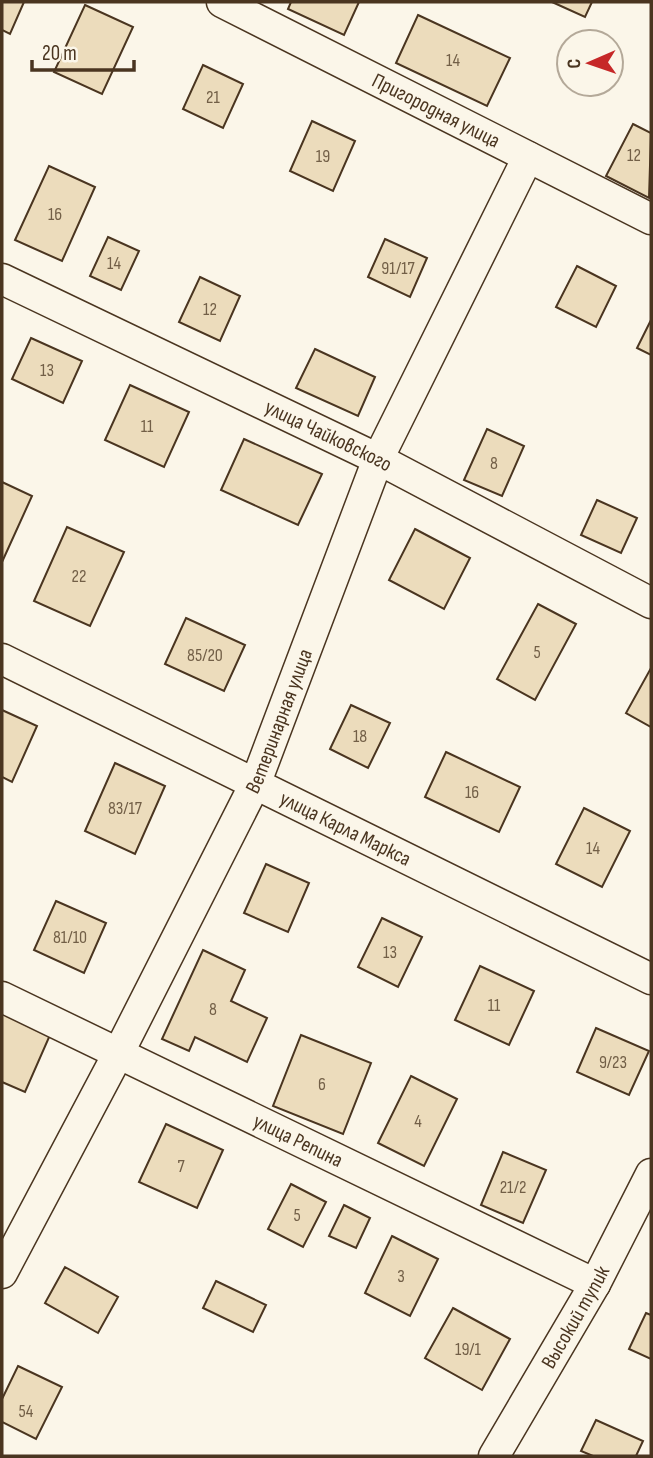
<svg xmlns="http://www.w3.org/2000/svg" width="653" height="1458" font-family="'Sofia Sans Condensed',sans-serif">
  <rect width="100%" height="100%" fill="#fbf6e9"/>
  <g fill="#ecdcbc" stroke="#4a3520" stroke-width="2">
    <path d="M2 2H24L10 34 2 30Z"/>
    <path d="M291 2H359L344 35 288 9Z"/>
    <path d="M552 2H592L585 17Z"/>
    <path d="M85 5 133 27 102 94 54 72Z"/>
    <path d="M418 15 510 58 487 106 396 63Z"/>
    <path d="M203 65 243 84 223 128 183 109Z"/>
    <path d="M312 121 355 141 333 191 290 171Z"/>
    <path d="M633 124 651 133 649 198 606 176Z"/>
    <path d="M49 166 95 187 62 261 15 240Z"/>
    <path d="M108 237 139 251 121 290 90 276Z"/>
    <path d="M385 239 427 258 410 297 368 277Z"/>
    <path d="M577 266 616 286 596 327 556 307Z"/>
    <path d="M200 277 240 296 220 341 179 322Z"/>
    <path d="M651 320V355L637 348Z"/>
    <path d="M31 338 82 361 63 403 12 379Z"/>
    <path d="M315 349 375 377 358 416 296 388Z"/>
    <path d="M130 385 189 412 164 467 105 440Z"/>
    <path d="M487 429 524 446 502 496 464 480Z"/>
    <path d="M244 439 322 474 298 525 221 490Z"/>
    <path d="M2 482 32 496 2 562Z"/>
    <path d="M597 500 637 518 621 553 581 535Z"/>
    <path d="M67 527 124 552 90 626 34 601Z"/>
    <path d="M415 529 470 558 444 609 389 580Z"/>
    <path d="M538 604 576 624 535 700 497 679Z"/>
    <path d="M186 618 245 645 224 691 165 664Z"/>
    <path d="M651 668V727L626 713Z"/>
    <path d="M351 705 390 723 368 768 330 749Z"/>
    <path d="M2 710 37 726 12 782 2 777Z"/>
    <path d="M446 752 520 787 499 832 425 797Z"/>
    <path d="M115 763 165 786 135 854 85 831Z"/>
    <path d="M584 808 630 831 602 887 556 864Z"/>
    <path d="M266 864 309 883 288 932 244 913Z"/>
    <path d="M56 901 106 923 84 973 34 950Z"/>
    <path d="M382 918 422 937 398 987 358 967Z"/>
    <path d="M203 950 245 970 231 1001 267 1018 247 1062 195 1037 189 1051 162 1039Z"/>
    <path d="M480 966 534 991 509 1045 455 1020Z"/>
    <path d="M2 1013 50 1035 25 1092 2 1082Z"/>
    <path d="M596 1028 649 1051 629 1095 577 1072Z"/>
    <path d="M301 1035 371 1063 343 1134 273 1106Z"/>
    <path d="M411 1076 457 1099 424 1166 378 1143Z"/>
    <path d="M166 1124 223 1150 197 1208 139 1182Z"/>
    <path d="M503 1152 546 1170 523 1223 481 1205Z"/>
    <path d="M291 1184 326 1202 303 1247 268 1229Z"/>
    <path d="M344 1205 370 1218 356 1248 329 1236Z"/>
    <path d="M392 1236 438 1259 410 1316 365 1293Z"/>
    <path d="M65 1267 118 1297 98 1333 45 1303Z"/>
    <path d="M216 1281 266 1305 253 1332 203 1308Z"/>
    <path d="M453 1308 510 1339 482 1390 425 1358Z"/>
    <path d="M646 1313 651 1315V1359L629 1349Z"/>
    <path d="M18 1366 62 1387 36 1439 2 1422V1399Z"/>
    <path d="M596 1420 643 1441 636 1456H593L581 1451Z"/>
  </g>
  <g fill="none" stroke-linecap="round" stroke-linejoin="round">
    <defs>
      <g id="minor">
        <path id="s1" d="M222 2 651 219"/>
        <path id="s2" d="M2 279 378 459 651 603"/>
        <path id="s3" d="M2 659 651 979"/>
        <path id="s4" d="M2 997 595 1284"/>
        <path id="s5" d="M2 1273 118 1054 256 782 378 459 528 157"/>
        <path id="s6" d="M494 1456 595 1284 651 1174"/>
      </g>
    </defs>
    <use href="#minor" stroke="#4a3520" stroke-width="33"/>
    <use href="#minor" stroke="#fbf6e9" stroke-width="30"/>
  </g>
  <g text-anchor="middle" stroke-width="5" stroke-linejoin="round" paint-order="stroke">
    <g font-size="18" fill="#725f47">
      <text x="453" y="66">14</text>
      <text x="213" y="103">21</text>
      <text x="634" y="161">12</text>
      <text x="323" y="162">19</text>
      <text x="55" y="220">16</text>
      <text x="114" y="269">14</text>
      <text x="398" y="274">91/17</text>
      <text x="210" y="315">12</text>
      <text x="47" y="376">13</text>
      <text x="147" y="432">11</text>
      <text x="494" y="469">8</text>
      <text x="79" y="582">22</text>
      <text x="537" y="658">5</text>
      <text x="205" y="661">85/20</text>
      <text x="360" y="742">18</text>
      <text x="472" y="798">16</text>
      <text x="125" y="814">83/17</text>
      <text x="593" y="854">14</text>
      <text x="70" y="943">81/10</text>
      <text x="390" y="958">13</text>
      <text x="494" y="1011">11</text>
      <text x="213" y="1015">8</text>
      <text x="613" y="1068">9/23</text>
      <text x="322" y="1090">6</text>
      <text x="418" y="1127">4</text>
      <text x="181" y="1172">7</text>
      <text x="513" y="1193">21/2</text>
      <text x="297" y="1221">5</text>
      <text x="401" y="1282">3</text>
      <text x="468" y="1355">19/1</text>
      <text x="26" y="1417">54</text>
    </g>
    <g font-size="21" fill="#4a3520" stroke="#fbf6e9">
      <text dy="7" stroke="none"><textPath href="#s1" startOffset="240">Пригородная улица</textPath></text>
      <text dy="7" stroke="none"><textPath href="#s2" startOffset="362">улица Чайковского</textPath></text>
      <text dy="7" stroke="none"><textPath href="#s5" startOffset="618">Ветеринарная улица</textPath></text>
      <text dy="7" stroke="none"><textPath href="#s3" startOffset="383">улица Карла Маркса</textPath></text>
      <text dy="7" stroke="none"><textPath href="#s4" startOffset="329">улица Репина</textPath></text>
      <text dy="7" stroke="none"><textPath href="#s6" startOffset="161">Высокий тупик</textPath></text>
    </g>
  </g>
  <rect width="653" height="1458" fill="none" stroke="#4a3520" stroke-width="7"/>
  <g transform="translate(590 63) rotate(268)"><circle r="33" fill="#fbf6e9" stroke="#b4a999" stroke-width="2"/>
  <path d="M0-5L12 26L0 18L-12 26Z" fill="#c62828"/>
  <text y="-10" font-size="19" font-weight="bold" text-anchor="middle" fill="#4a3520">С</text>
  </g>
  <path d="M32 60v10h102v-10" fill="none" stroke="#4a3520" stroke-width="3.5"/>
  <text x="42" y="60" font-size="21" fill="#4a3520" stroke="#fbf6e9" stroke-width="5" paint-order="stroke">20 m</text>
</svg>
